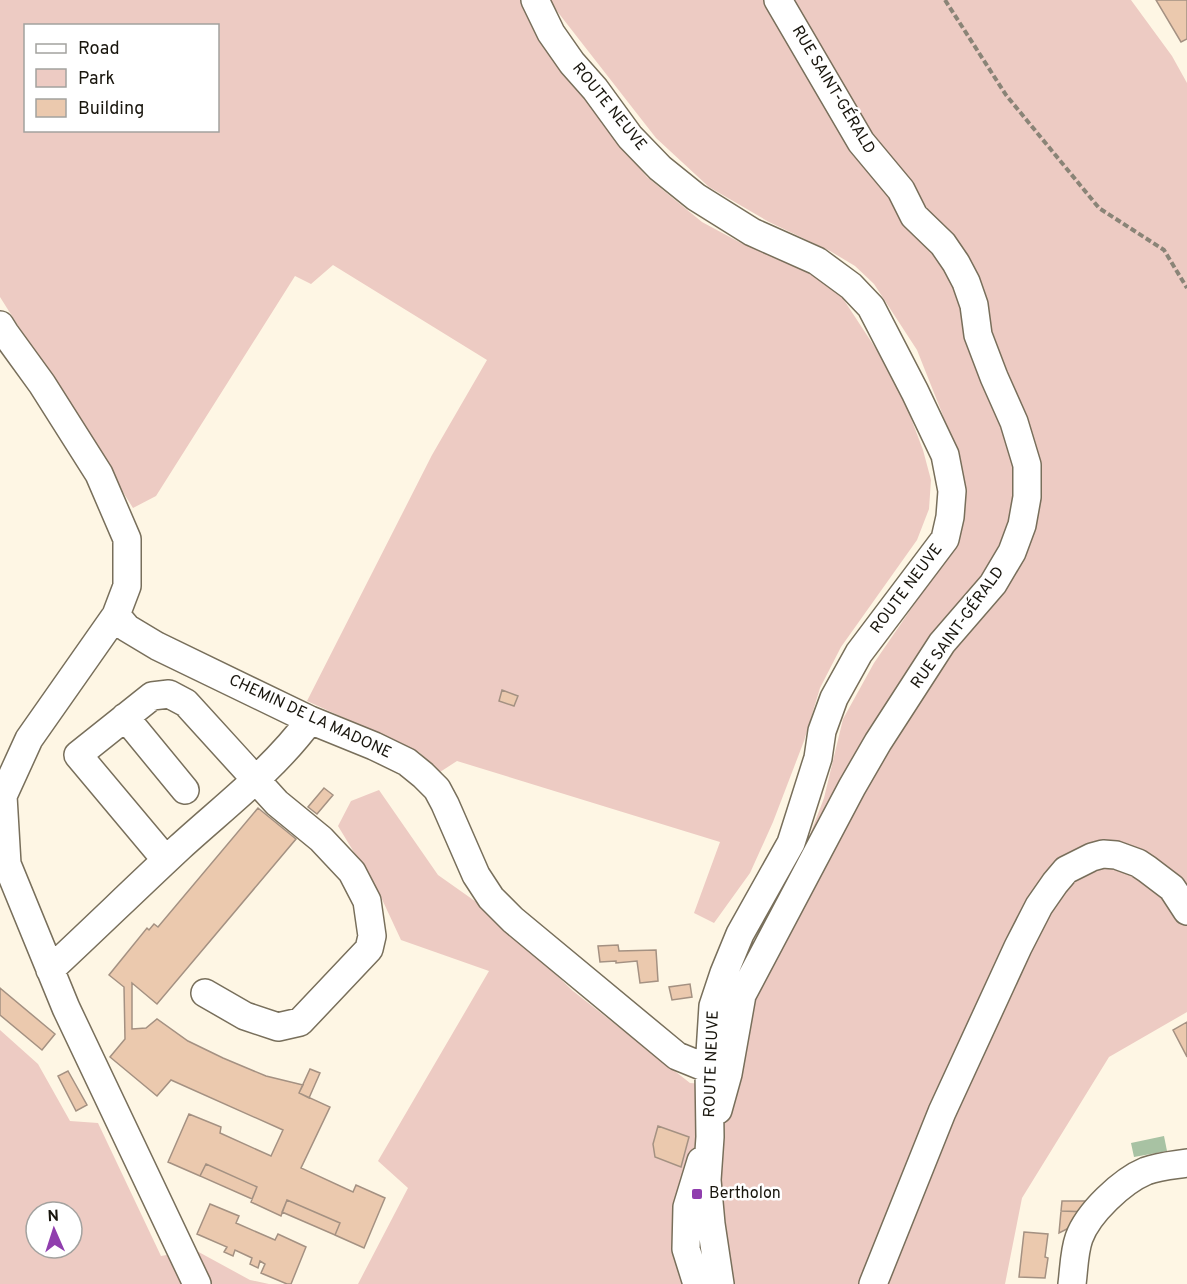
<svg xmlns="http://www.w3.org/2000/svg" width="1187" height="1284" viewBox="0 0 1187 1284" font-family="Overpass,sans-serif">
<style>
.green{fill:#edcbc3;fill-rule:evenodd}
.water{fill:#a8c2a3}
.building{fill:#ebc9ae;stroke:#a49182;stroke-width:1.5}
.lines{fill:none;stroke-linecap:round;stroke-linejoin:round}
.minor-casing{stroke:#786f5b;stroke-width:30}
.path{stroke:#8a8477;stroke-width:4;stroke-dasharray:6 3;stroke-linecap:butt}
.minor{stroke:#fff;stroke-width:27}
.poi-dot{fill:#903eae;stroke:#fff;stroke-width:2}
.labels{text-anchor:middle;dominant-baseline:central;stroke-width:5;stroke-linejoin:round;paint-order:stroke}
.street-label{font-size:16px;fill:#19160e;stroke:#fff}
.poi-label{font-size:16px;fill:#19160e;stroke:#fff;text-anchor:start}
</style>
<rect width="100%" height="100%" fill="#fef6e4"/>
<!-- green -->
<path class="green" d="M0 0H522L567 77 647 177 702 222 741 243 811 273 840 294 897 381 923 450 931 480 929 509 917 540 841 647 820 688 804 741 773 822 750 873 714 923 694 913 720 842 457 761 440 772 419 752 307 701 432 455 487 360 333 265 311 284 295 276 156 496 133 508 0 297ZM26 26H218V130H26Z
M551 0H1131L1172 56 1187 83V1012L1109 1057 1022 1198 1005 1284H358L408 1188 378 1161 489 971 401 940 380 895 338 826 351 801 379 790 438 875 489 911 573 991 690 1083 732 1086 783 889 808 840 824 798 843 719 874 663 952 549 965 514 964 491 955 452 942 413 917 350 874 284 855 266 830 251 769 222 709 187 656 138 553 6Z
M0 1030 38 1064 70 1121 98 1123 161 1256 195 1250 250 1280 269 1284H0ZM36 1212H72V1248H36Z"/>
<!-- water -->
<path class="water" d="M1164 1136 1167 1151 1134 1157 1131 1143Z"/>
<!-- building -->
<path class="building" d="M1156 0H1187V39L1181 42Z
M502 690 518 696 514 706 499 701Z
M324 788 333 795 317 814 308 807Z
M258 808 296 839 157 1004 132 983V1029L146 1028 157 1019 188 1041 223 1058 266 1076 303 1085 299 1093 330 1107 301 1168 353 1192 356 1185 385 1198 364 1248 335 1235 340 1223 287 1200 281 1216 251 1202 257 1187 206 1164 200 1176 168 1162 189 1114 221 1127 220 1133 271 1156 283 1130 171 1080 157 1096 110 1057 125 1039 124 987 109 975 147 928 149 930 154 924 158 927Z
M618 945 619 951 656 950 658 981 640 983 637 961 616 963V961L600 962 598 946Z
M690 984 692 997 672 1000 669 987Z
M0 988 55 1034 42 1050 0 1015Z
M1187 1022V1057L1173 1030Z
M310 1069 320 1073 309 1098 299 1093Z
M68 1071 87 1105 76 1111 58 1076Z
M658 1126 689 1137 681 1167 655 1157 653 1144Z
M206 1164 257 1187 252 1199 200 1176Z
M287 1200 340 1223 335 1235 282 1212Z
M1062 1201H1090L1089 1212 1061 1211Z
M210 1204 239 1216 236 1223 275 1240 278 1234 306 1247 291 1284H287L261 1273 265 1264 260 1261 258 1268 250 1264 252 1258 235 1250 233 1256 224 1252 227 1247 197 1234Z
M1061 1211 1091 1212 1075 1225 1059 1233Z
M1024 1232 1048 1234 1045 1257 1048 1258 1045 1278 1019 1277Z"/>
<g class="lines">
<!-- minor casing -->
<g class="minor-casing">
<path id="minor" d="M535 0 551 33 572 63 595 89 630 137 660 168 696 197 752 232 817 261 851 286 871 307 915 392 945 455 952 491 950 517 945 539 859 653 834 698 822 731 818 758 791 843 740 934 724 973 713 1006 709 1069 710 1137 707 1180 711 1224 720 1284
M0 325 5 333 42 384 99 474 127 539V586L116 615 127 628 157 646 310 720 374 746 407 762 423 775 437 789 445 804 476 875 491 898 513 920 677 1056 709 1069
M116 615 29 739 3 796 7 864 66 1008 197 1284
M125 717 185 790
M166 860 78 755 152 696 169 694 186 703 277 803 321 839 352 872 367 901 372 936 369 949 300 1022 278 1027 245 1016 205 993
M50 970C94 929 136 888 180 847 225 806 274 769 310 720
M718 1110 728 1074 742 995 852 787 878 742 942 643 993 584 1012 552 1022 525 1027 497V465L1014 422 994 377 978 335 974 305 966 282 956 263 943 244 914 216 901 190 861 142 778 0
M697 1284 686 1249 687 1207 701 1161
M873 1284 942 1112 1018 947 1039 906 1055 883 1066 870 1092 857 1103 854 1116 855 1138 863 1147 869 1172 888 1187 911
M1072 1284C1074 1269 1074 1252 1079 1238 1088 1213 1122 1181 1146 1171 1159 1166 1174 1165 1187 1163"/>
</g>
<!-- path -->
<path class="path" d="M945 0 1006 95 1099 208 1164 250 1187 288"/>
<!-- minor -->
<use href="#minor" class="minor"/>
</g>
<!-- markers -->
<rect class="poi-dot" x="691" y="1188" width="12" height="12" rx="3"/>
<g class="labels">
<!-- street labels -->
<g class="street-label">
<text transform="translate(833 90) rotate(59)">RUE SAINT-GÉRALD</text>
<text transform="translate(609 107) rotate(51)">ROUTE NEUVE</text>
<text transform="translate(907 589) rotate(-53)">ROUTE NEUVE</text>
<text transform="translate(958 628) rotate(-54)">RUE SAINT-GÉRALD</text>
<text transform="translate(310 717) rotate(25)">CHEMIN DE LA MADONE</text>
<text transform="translate(712 1064) rotate(-88)">ROUTE NEUVE</text>
</g>
<!-- poi labels -->
<g class="poi-label">
<text x="709" y="1194">Bertholon</text>
</g>
</g>
<!-- legend -->
<rect x="24" y="24" width="195" height="108" fill="#ffffff" stroke="#a3a29f" stroke-width="1.5"/>
<rect x="36" y="44" width="30" height="9" fill="#ffffff" stroke="#a3a29f" stroke-width="1.5"/>
<text x="78" y="54" font-size="18" fill="#19160e">Road</text>
<rect x="36" y="69" width="30" height="18" fill="#edcbc3" stroke="#a3a29f" stroke-width="1.5"/>
<text x="78" y="84" font-size="18" fill="#19160e">Park</text>
<rect x="36" y="99" width="30" height="18" fill="#ebc9ae" stroke="#a3a29f" stroke-width="1.5"/>
<text x="78" y="114" font-size="18" fill="#19160e">Building</text>
<!-- north arrow -->
<g transform="translate(54 1230) rotate(357)"><circle r="28" fill="#ffffff" stroke="#a3a29f" stroke-width="1.5"/>
<path d="M0-4.5L10 22L0 15L-10 22Z" fill="#903eae"/>
<text y="-9" font-size="16" font-weight="bold" text-anchor="middle" fill="#19160e">N</text>
</g>
</svg>
